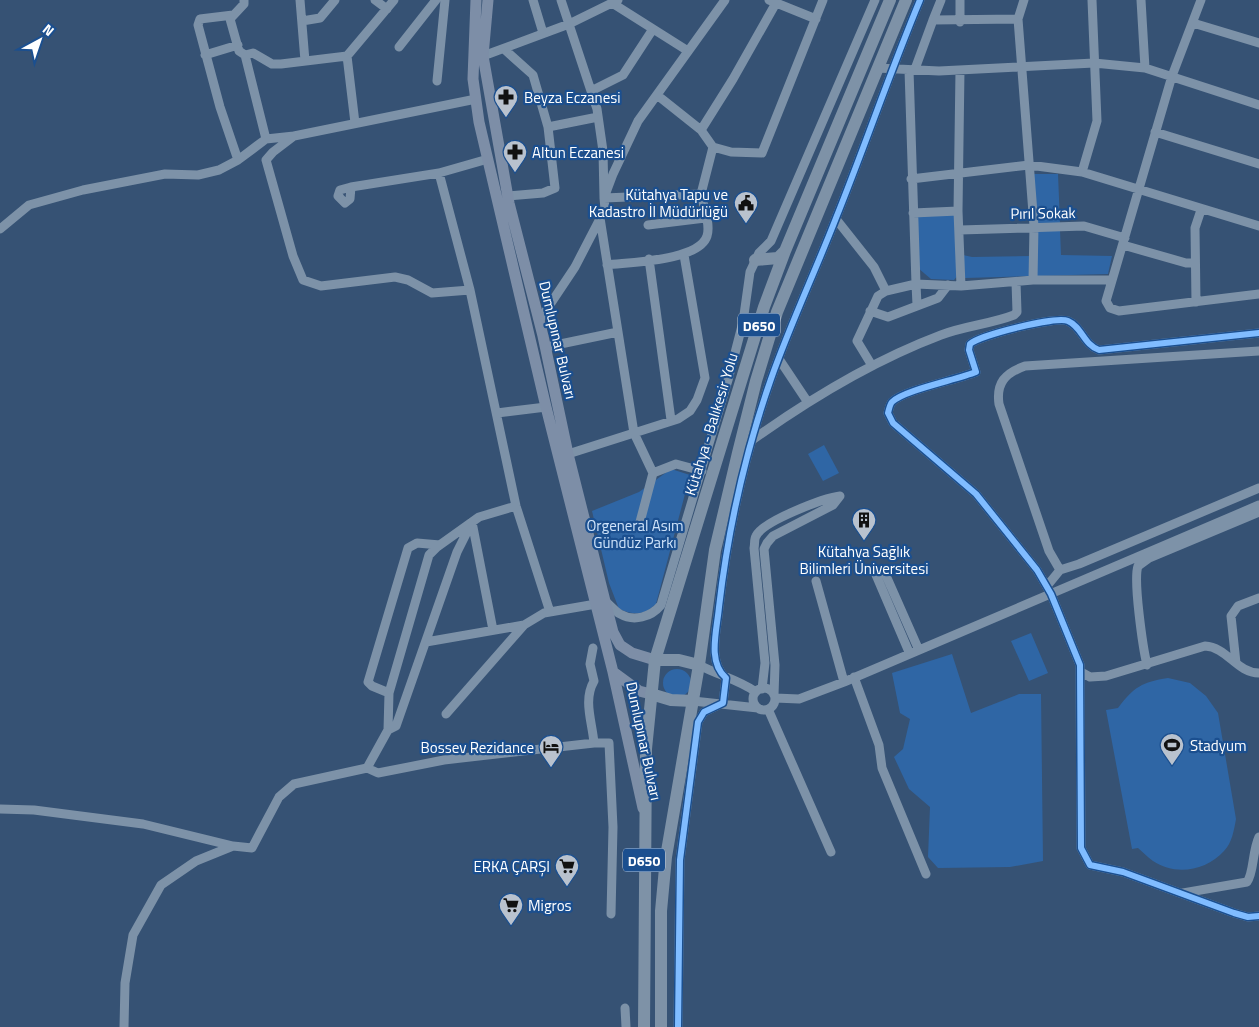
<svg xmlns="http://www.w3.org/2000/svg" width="1259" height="1027" viewBox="0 0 1259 1027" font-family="'Titillium Web',sans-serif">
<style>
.green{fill:#2f66a5}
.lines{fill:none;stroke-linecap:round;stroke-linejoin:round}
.minor{stroke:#7d92a8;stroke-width:9}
.major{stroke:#7d8ea7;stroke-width:11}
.highway{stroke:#7e92a7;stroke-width:12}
.cycleway-casing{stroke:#1b4f8f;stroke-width:9}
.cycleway{stroke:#80bcff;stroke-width:6}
.labels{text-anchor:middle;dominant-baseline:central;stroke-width:4.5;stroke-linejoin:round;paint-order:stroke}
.shield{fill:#1b4f8f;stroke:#bbcadd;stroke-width:1}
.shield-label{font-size:14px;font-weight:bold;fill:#fff}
.poi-label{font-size:15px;fill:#fff;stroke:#1b4f8f;text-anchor:start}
.street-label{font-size:15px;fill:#fff;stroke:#1b4f8f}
.park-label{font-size:15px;fill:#cfe3fa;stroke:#1b4f8f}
</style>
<rect width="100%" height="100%" fill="#365274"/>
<!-- green -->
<path class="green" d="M1033 174H1058L1060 223H1035Z
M955 214 958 275 954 280 931 279 918 268 916 216Z
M1036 228 1060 230 1061 255 1112 256 1108 274 1036 276Z
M963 255 972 257 1031 256V276L965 278Z
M824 445 839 473 823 481 808 454Z
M671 469 690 475 656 604C643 616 634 615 619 609L609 583 592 511 639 492Z
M1031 633 1048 673 1029 681 1011 641Z
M952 654 971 713 1019 694H1041L1043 861 1010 867 938 868 928 857 930 807 909 789 894 757 903 749 910 719 900 713 892 673Z
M663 683a14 14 0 1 1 28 0a14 14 0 1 1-28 0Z
M1168 678 1190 683 1206 696 1218 713 1236 819C1234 830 1232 843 1224 851 1206 871 1175 876 1153 861 1147 857 1143 852 1138 848L1132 849 1106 710 1118 708C1134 687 1142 682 1168 678Z"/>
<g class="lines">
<!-- minor -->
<path class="minor" d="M244 0V4L230 19 239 51 245 55 253 53 272 64H281L347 56 394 0
M300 0 305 61
M375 0 387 9
M533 0 543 33
M561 0 597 109 603 151 604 198 701 194C703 205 711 224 707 236 699 261 630 262 607 265
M769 0 816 19
M1024 0 1018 19 1034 226 1033 280
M1141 0 1145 68
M1201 0 1172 76 1106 301 1110 308 1119 311 1259 294
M612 3 688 51
M233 15 200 19 198 25 220 107 238 160
M933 20 941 0
M302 21 320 18 335 0
M960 22V0
M1193 23 1259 43
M399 47 436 0
M504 49 533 75 548 127 555 188 543 193 507 196
M205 55 238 45
M245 55 266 139
M347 56 355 123
M483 56 569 24 618 0
M877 68 939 71 1094 63 1145 68 1259 105
M915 69 933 20 1018 19
M437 81 445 0
M591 91 623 75 653 29
M657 95 701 130 713 147 731 152 762 153 823 0
M548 127 598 117
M701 130 733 79 776 3
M1155 132 1259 164
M1082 172 1097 121 1092 0
M439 173 470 290 516 506 550 612
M911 179 1029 165 1082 172 1259 226
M351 187 350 199 345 203 338 196 340 190 351 187 439 173 488 159
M701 194 713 147
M958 211 961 286
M913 213 958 211 960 70
M600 218 634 433 653 473
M836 219 874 267 886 291
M648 225 705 218
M0 229 29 205 83 190 165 174 198 175 219 170 238 160 266 139 294 136
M960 230 1084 226 1125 238
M1123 245 1186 263H1194
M649 259 671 420
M470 290 432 293 408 280 395 277 321 286 303 280 293 256 266 160 273 152 294 136 476 99
M1196 302 1195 228 1201 210
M917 305 916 284 961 286 1033 280H1111
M870 311 888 317 938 298 948 285
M539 321 575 267 605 209 604 198 613 174 638 121 725 0
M1259 333 1099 350C1084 345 1082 327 1068 321 1056 316 980 335 970 344L969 350 976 372C956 380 904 390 892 402 890 404 889 409 888 413L893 423 976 494 1037 570 1051 594 1080 665 1081 848 1090 865 1123 872 1234 913 1248 917 1259 916
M546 347 618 332
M779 359 807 401
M871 364 857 341 878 296 886 291 916 284 909 70
M497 413 546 407
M751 441C811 398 872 361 941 335 964 326 991 324 1014 315L1017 312 1016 282
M568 454 678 419 690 411 697 400 705 378 684 255
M516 506 479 517 437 547 429 555 389 693 388 730 367 768 378 773 444 760 594 743C592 721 583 700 594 681L590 664 593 648
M640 522 653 473 676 464 702 471
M1060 570 1049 551 999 404C996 383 1005 373 1025 366L1259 351
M816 581 844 682
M1047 586 1060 570 1079 564 1259 488
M605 601C610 605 615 611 620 614 634 622 651 617 661 605L728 380 743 322 750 272 759 253 771 241 875 0
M426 642 524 625
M909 652 876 575 884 571 918 648
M1236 663 1231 616 1238 606 1259 598
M699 665C718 675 739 680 756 692
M1147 665C1143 648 1133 580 1138 566L1149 558 1259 512
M1081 672 1090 677 1106 676 1205 646C1227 647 1237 673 1259 673
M854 677 879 745 882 768 926 874
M753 699a11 11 0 1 1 22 0a11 11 0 1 1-22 0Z
M762 689 765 663 754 548C755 544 754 539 756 536 763 521 824 498 840 496
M389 693 372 686 368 682 408 548 417 543 440 545
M774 695 775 665 764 549 767 543 773 536 833 505 840 496
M775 698 799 699 844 682 1259 505
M693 701 758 708
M768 709 831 852
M446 714 524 625 544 613 596 604
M388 730 396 726 457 552 472 522 493 630
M594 743H609L613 827 611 914
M0 809 34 810 143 824 233 846
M1183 893 1247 882C1254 873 1252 852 1259 837
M625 1008 626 1027
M124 1027 125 983 133 935 161 885 196 861 233 846 252 848 279 797 294 784 367 768
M678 1027 680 860 698 722 704 712 723 703 726 678C707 662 717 630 719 607 728 530 745 453 771 379 790 325 815 272 836 218 865 146 890 72 920 0"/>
<!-- major -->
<path class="major" d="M476 0 473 79 479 122 546 407 613 672 643 808
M488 0 483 56 509 203 543 336 568 454 605 601 613 632 620 645 632 653 655 660
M613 672 639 691 651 694"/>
<!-- highway -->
<path class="highway" d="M755 260 778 258 785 251
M655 660H679L699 665
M651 694 671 700 693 701
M644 1027 646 749 655 660 764 307 785 251 890 0
M661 1027V911L666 857 699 665 715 550 738 453 756 381 777 312 906 0"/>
<!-- cycleway casing -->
<g class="cycleway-casing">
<path id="cycleway" d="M1259 333 1099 350C1084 345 1082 327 1068 321 1056 316 980 335 970 344L969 350 976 372C956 380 904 390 892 402 890 404 889 409 888 413L893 423 976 494 1037 570 1051 594 1080 665 1081 848 1090 865 1123 872 1234 913 1248 917 1259 916
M678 1027 680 860 698 722 704 712 723 703 726 678C707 662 717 630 719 607 728 530 745 453 771 379 790 325 815 272 836 218 865 146 890 72 920 0"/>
</g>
<!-- cycleway -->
<use href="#cycleway" class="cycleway"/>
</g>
<!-- icons -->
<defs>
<g id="pharmacy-pin" transform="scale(1.25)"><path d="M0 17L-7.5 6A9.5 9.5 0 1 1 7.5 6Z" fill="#b9c2ce" stroke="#1b4f8f"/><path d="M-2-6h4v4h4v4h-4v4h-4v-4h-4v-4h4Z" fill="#111"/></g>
<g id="civic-pin" transform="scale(1.25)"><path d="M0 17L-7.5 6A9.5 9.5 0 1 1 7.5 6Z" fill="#b9c2ce" stroke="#1b4f8f"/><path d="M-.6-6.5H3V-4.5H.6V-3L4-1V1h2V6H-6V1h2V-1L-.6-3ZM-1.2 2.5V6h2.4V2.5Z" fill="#111"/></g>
<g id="building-pin" transform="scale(1.25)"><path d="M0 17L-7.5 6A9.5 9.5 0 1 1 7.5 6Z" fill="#b9c2ce" stroke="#1b4f8f"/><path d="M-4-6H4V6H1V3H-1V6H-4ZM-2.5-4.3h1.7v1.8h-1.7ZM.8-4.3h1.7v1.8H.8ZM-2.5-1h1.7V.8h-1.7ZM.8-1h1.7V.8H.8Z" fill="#111"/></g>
<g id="stadium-pin" transform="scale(1.25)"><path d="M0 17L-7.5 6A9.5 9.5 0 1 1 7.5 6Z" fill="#b9c2ce" stroke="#1b4f8f"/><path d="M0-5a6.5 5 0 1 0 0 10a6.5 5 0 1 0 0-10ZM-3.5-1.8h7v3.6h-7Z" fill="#111"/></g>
<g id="hotel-pin" transform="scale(1.25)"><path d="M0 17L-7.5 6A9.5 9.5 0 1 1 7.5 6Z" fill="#b9c2ce" stroke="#1b4f8f"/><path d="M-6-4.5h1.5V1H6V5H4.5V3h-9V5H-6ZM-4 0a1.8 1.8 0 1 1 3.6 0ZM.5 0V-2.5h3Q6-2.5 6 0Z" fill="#111"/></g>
<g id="supermarket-pin" transform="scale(1.25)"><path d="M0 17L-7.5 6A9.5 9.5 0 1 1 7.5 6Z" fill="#b9c2ce" stroke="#1b4f8f"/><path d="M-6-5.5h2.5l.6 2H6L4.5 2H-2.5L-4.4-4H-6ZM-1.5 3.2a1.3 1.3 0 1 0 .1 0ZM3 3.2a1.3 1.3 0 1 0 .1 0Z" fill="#111"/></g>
</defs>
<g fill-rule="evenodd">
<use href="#pharmacy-pin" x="506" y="97"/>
<use href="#pharmacy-pin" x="515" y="152"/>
<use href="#civic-pin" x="746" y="203"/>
<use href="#building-pin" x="864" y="520"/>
<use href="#stadium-pin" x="1172" y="745"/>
<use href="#hotel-pin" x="551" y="747"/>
<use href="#supermarket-pin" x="567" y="866"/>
<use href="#supermarket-pin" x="511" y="905"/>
</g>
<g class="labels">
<!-- shield labels -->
<g class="shield">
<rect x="738" y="313.5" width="42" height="23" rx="4"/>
<rect x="623" y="848.5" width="42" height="23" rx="4"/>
</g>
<g class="shield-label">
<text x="759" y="325">D650</text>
<text x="644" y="860">D650</text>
</g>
<!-- poi labels -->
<g class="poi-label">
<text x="524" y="97">Beyza Eczanesi</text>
<text x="532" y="152">Altun Eczanesi</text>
<text x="728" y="194" text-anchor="end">Kütahya Tapu ve<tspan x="728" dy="17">Kadastro İl Müdürlüğü</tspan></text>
<text x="864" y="551" text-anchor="middle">Kütahya Sağlık<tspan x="864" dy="17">Bilimleri Üniversitesi</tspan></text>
<text x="1190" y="745">Stadyum</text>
<text x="534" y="747" text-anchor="end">Bossev Rezidance</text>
<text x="550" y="866" text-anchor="end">ERKA ÇARŞI</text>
<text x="528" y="905">Migros</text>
</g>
<!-- street labels -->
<g class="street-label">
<text transform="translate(1043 213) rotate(-1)">Pırıl Sokak</text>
<text transform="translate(558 340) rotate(77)">Dumlupınar Bulvarı</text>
<text transform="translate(711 424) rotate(-73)">Kütahya - Balıkesir Yolu</text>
<text transform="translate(644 741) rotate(78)">Dumlupınar Bulvarı</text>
</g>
<!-- park labels -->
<g class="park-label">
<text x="635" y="525">Orgeneral Asım<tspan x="635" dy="17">Gündüz Parkı</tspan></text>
</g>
</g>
<!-- north arrow -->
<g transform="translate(40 40) rotate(40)" stroke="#1b4f8f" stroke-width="4" paint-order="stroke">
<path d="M0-4L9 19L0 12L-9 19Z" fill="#ffffff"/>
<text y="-8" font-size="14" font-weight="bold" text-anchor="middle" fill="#ffffff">N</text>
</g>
</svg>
